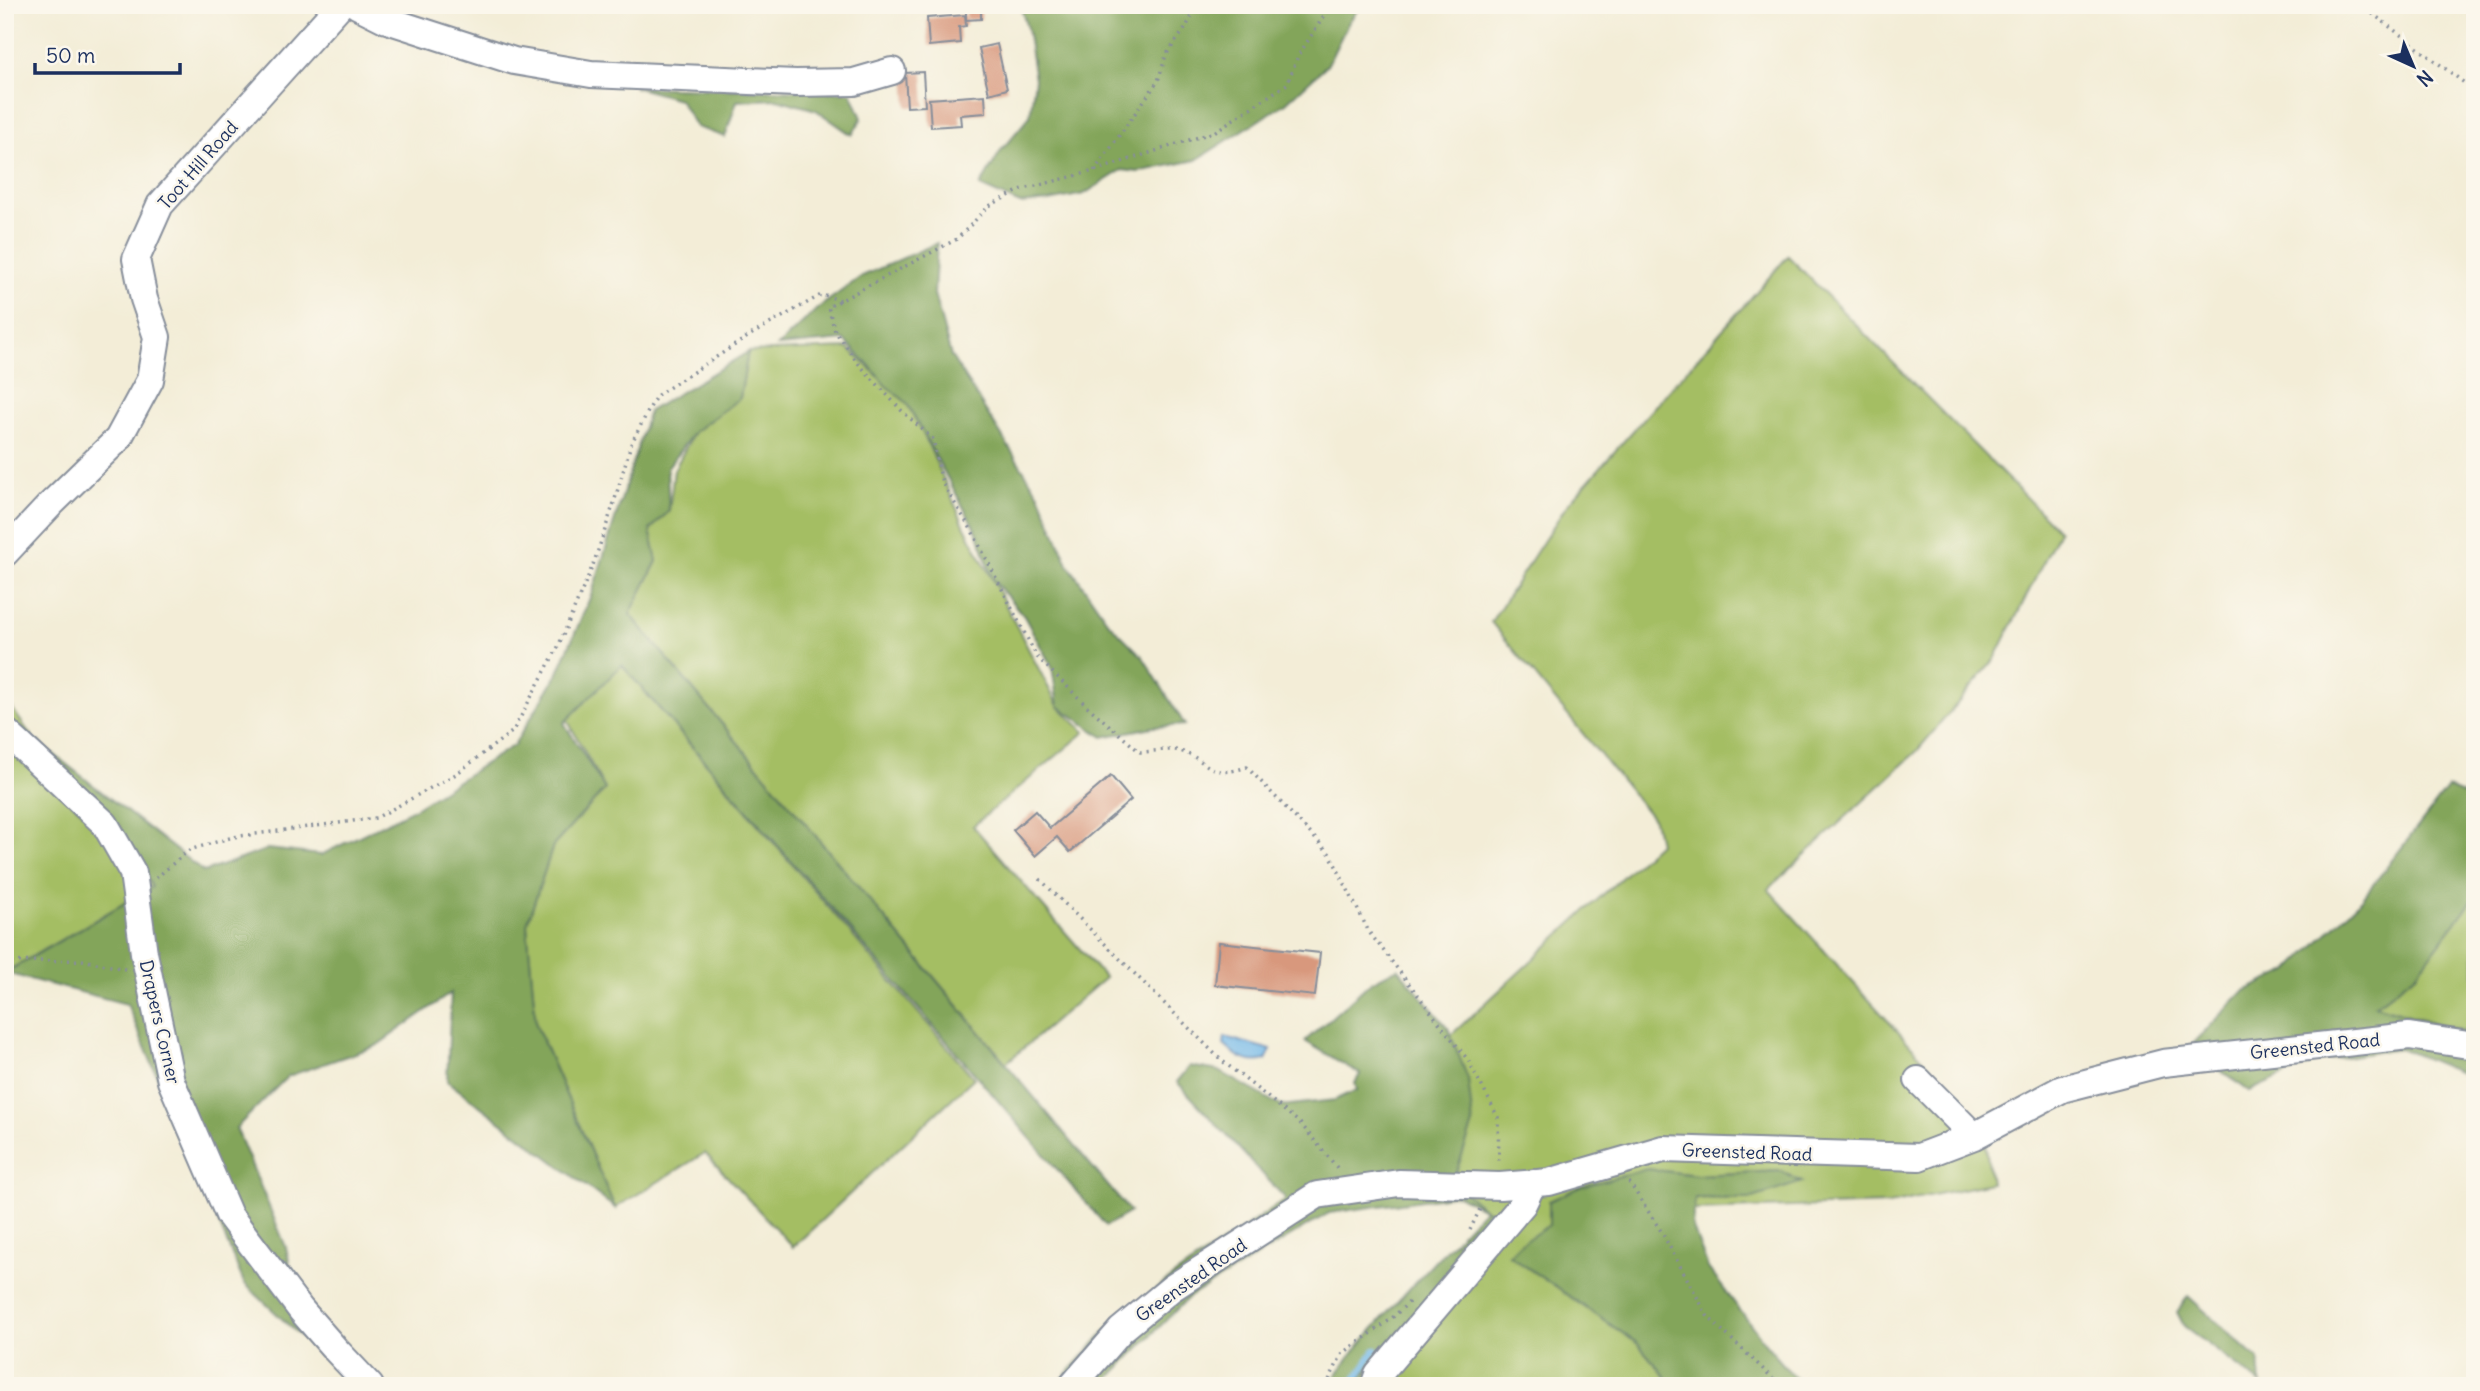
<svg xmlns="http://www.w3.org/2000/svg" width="2480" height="1391" viewBox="0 0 2480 1391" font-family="Delius,sans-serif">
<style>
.green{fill:#a4be64;stroke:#607661;stroke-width:2}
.forest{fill:#83a55a;stroke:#4f6a5c;stroke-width:2}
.water{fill:#71b7e8;stroke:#4673a3;stroke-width:2}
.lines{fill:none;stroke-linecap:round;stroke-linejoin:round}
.stream{stroke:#71b7e8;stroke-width:6}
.building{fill:#d8987d}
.minor-casing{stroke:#878e9a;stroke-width:30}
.path{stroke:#878e9a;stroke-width:3.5;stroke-dasharray:2 5;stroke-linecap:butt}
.minor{stroke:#fff;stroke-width:26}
.labels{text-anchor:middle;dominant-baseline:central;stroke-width:5;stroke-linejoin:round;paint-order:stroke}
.street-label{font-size:18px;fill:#1b2f5e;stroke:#fbf7ec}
</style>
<rect width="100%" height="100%" fill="#fbf7ec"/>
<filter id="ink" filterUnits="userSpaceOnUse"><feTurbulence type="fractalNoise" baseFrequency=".0143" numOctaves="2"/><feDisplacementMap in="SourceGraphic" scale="14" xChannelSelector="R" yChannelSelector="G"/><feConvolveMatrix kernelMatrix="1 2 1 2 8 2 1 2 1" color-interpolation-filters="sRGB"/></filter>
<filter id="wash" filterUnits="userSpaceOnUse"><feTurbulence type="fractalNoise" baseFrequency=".00686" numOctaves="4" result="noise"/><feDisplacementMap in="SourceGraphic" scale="28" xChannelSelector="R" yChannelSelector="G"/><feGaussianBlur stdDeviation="1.57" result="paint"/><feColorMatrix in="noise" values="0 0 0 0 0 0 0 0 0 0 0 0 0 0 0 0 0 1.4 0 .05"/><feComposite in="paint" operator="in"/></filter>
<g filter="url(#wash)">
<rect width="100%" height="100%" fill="#f3edd7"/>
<!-- green -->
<path class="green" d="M1788 256 2059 531 1995 659 1917 751 1768 889 1983 1125 1991 1183 1889 1204 1694 1210 1695 1198 1750 1199 1781 1171 1697 1175 1647 1169 1520 1244 1509 1255 1637 1343 1674 1386H1358L1361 1379 1484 1209 1453 1182 1450 1036 1659 843 1654 820 1491 622 1567 505Z
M848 348 906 402 922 431 965 527 1058 706 1085 732 973 826 1105 978 1006 1063 630 614 657 561 650 530 669 511 674 470 694 432 740 398 748 352Z
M622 665 974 1078 793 1247 705 1153 615 1208 536 1025 527 924 553 846 605 789 565 716Z
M5 698 34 740 12 750 138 858 152 887 5 972Z
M2475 897V1019L2469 1033 2375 1005 2416 974Z"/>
<!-- forest -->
<path class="forest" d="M1020 5H1361L1347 25 1328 64 1286 103 1196 160 1138 172 1122 170 1084 194 1049 201 1020 204 980 186 1002 149 1030 116 1035 79 1027 28Z
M634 87 851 92 862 118 852 135 816 110 777 99 737 101 725 137 696 127 679 99Z
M937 243 934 294 951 356 1040 496 1068 564 1108 622 1143 657 1185 725 1153 727 1103 737 1058 706 1052 667 1024 616 993 580 978 534 906 402 885 385 869 365 844 340 778 346 818 308 862 276Z
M748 352 740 398 694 432 667 468 669 511 650 530 657 561 630 614 1130 1212 1106 1226 622 665 564 723 605 789 553 846 527 924 536 1025 615 1208 447 1081 451 993 376 1046 288 1076 236 1128 286 1247 296 1294 353 1386 244 1283 127 1004 5 973 152 887 138 858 12 753 38 742 204 872 268 849 321 855 412 810 514 745 557 675 592 593 649 411Z
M2448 788 2475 799V897L2416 974 2375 1005 2475 1036V1079L2400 1048 2315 1062 2249 1091 2189 1048 2244 991 2289 971 2361 900Z
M1398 968 1448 1028 1468 1079 1473 1124 1453 1181 1484 1209 1458 1195 1329 1213 1188 1298 1101 1386H1056L1109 1327 1172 1277 1286 1199 1177 1082 1190 1066 1219 1071 1281 1106 1335 1100 1357 1090 1355 1083 1360 1074 1305 1041 1371 982Z
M1647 1169 1697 1175 1781 1171 1802 1182 1750 1199 1695 1198 1692 1225 1708 1268 1768 1347 1802 1386H1674L1637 1343 1509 1255 1520 1244 1549 1225V1201L1583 1186Z
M1484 1209 1505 1213 1387 1346 1361 1378 1358 1386H1328C1374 1322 1431 1267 1484 1209Z
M2188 1296 2259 1360 2261 1384 2184 1326 2177 1312Z"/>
<!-- water -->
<path class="water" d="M1225 1037 1271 1050 1266 1060C1248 1065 1237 1057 1224 1045Z"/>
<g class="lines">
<!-- stream -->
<path class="stream" d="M1351 1386 1376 1349"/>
</g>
<g id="blocks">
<!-- building -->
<path class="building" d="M966 5H981V19L966 20Z
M965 15 966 26 959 27 960 43 929 46 927 18Z
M997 44 1007 89 989 94 979 48Z
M923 72 925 106 907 107 905 73Z
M985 95 986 113 960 115 961 125 931 127 929 99Z
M1111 776 1131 800 1070 852 1057 837 1035 856 1013 830 1035 811 1050 828Z
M1219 942 1320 953 1315 996 1215 985Z"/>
</g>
</g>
<g filter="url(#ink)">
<use href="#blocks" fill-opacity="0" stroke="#878e9a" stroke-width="2"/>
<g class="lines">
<!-- minor casing -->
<g class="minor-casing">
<path id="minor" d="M357 5 387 20 514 61 591 74 796 83 854 82 892 71
M5 553 50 505 118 439 150 380 157 337 144 299 136 259 160 205 340 5
M5 731 105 824 133 873 144 953 171 1081 229 1215 301 1310 336 1350 370 1386
M1918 1080 1974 1136
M1072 1386 1121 1330 1172 1288 1317 1195 1399 1183 1500 1186 1549 1182 1663 1149 1919 1157 1974 1136 2062 1089 2163 1063 2409 1036 2475 1046
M1374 1386 1378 1375 1523 1204 1533 1183"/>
</g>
<!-- path -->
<path class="path" d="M1331 5 1298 56 1287 84 1214 132 1094 171 1020 190 989 206 957 239 828 307 835 331 857 362 902 411 933 439 942 483 971 529 1037 657 1087 706 1140 752C1152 752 1169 748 1180 751 1211 761 1208 780 1247 767L1330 854 1369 932 1468 1060 1498 1117 1499 1163
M2361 5 2475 91
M1094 171 1158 81 1166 55 1185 29 1198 5
M156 878 189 850 233 837 376 818 456 774 513 731 558 647 593 565 613 506 631 444 656 396 752 334 821 295 841 300
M1040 879 1220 1059 1300 1123 1339 1170
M5 962 82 960 125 969
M1629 1182 1661 1231 1708 1317 1781 1386
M1470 1230 1480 1209
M1326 1386 1342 1354 1390 1320 1409 1302"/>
<!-- minor -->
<use href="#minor" class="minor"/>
</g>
</g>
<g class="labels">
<!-- street labels -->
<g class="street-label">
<text transform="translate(198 165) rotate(-49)">Toot Hill Road</text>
<text transform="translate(160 1022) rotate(77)">Drapers Corner</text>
<text transform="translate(2315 1046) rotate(-6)">Greensted Road</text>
<text transform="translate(1747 1152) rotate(2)">Greensted Road</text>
<text transform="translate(1191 1280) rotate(-35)">Greensted Road</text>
</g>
</g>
<!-- margin -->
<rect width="2480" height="1391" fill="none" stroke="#fbf7ec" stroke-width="28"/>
<!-- north arrow -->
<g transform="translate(2413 66) rotate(136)" stroke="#fbf7ec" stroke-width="5" paint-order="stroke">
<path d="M0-5L12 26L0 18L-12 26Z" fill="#1b2f5e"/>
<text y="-10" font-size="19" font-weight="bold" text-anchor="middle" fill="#1b2f5e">N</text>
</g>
<!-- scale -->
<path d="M35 63v10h145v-10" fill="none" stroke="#1b2f5e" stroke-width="3.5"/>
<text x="46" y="63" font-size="21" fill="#1b2f5e" stroke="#fbf7ec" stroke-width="5" paint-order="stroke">50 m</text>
</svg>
